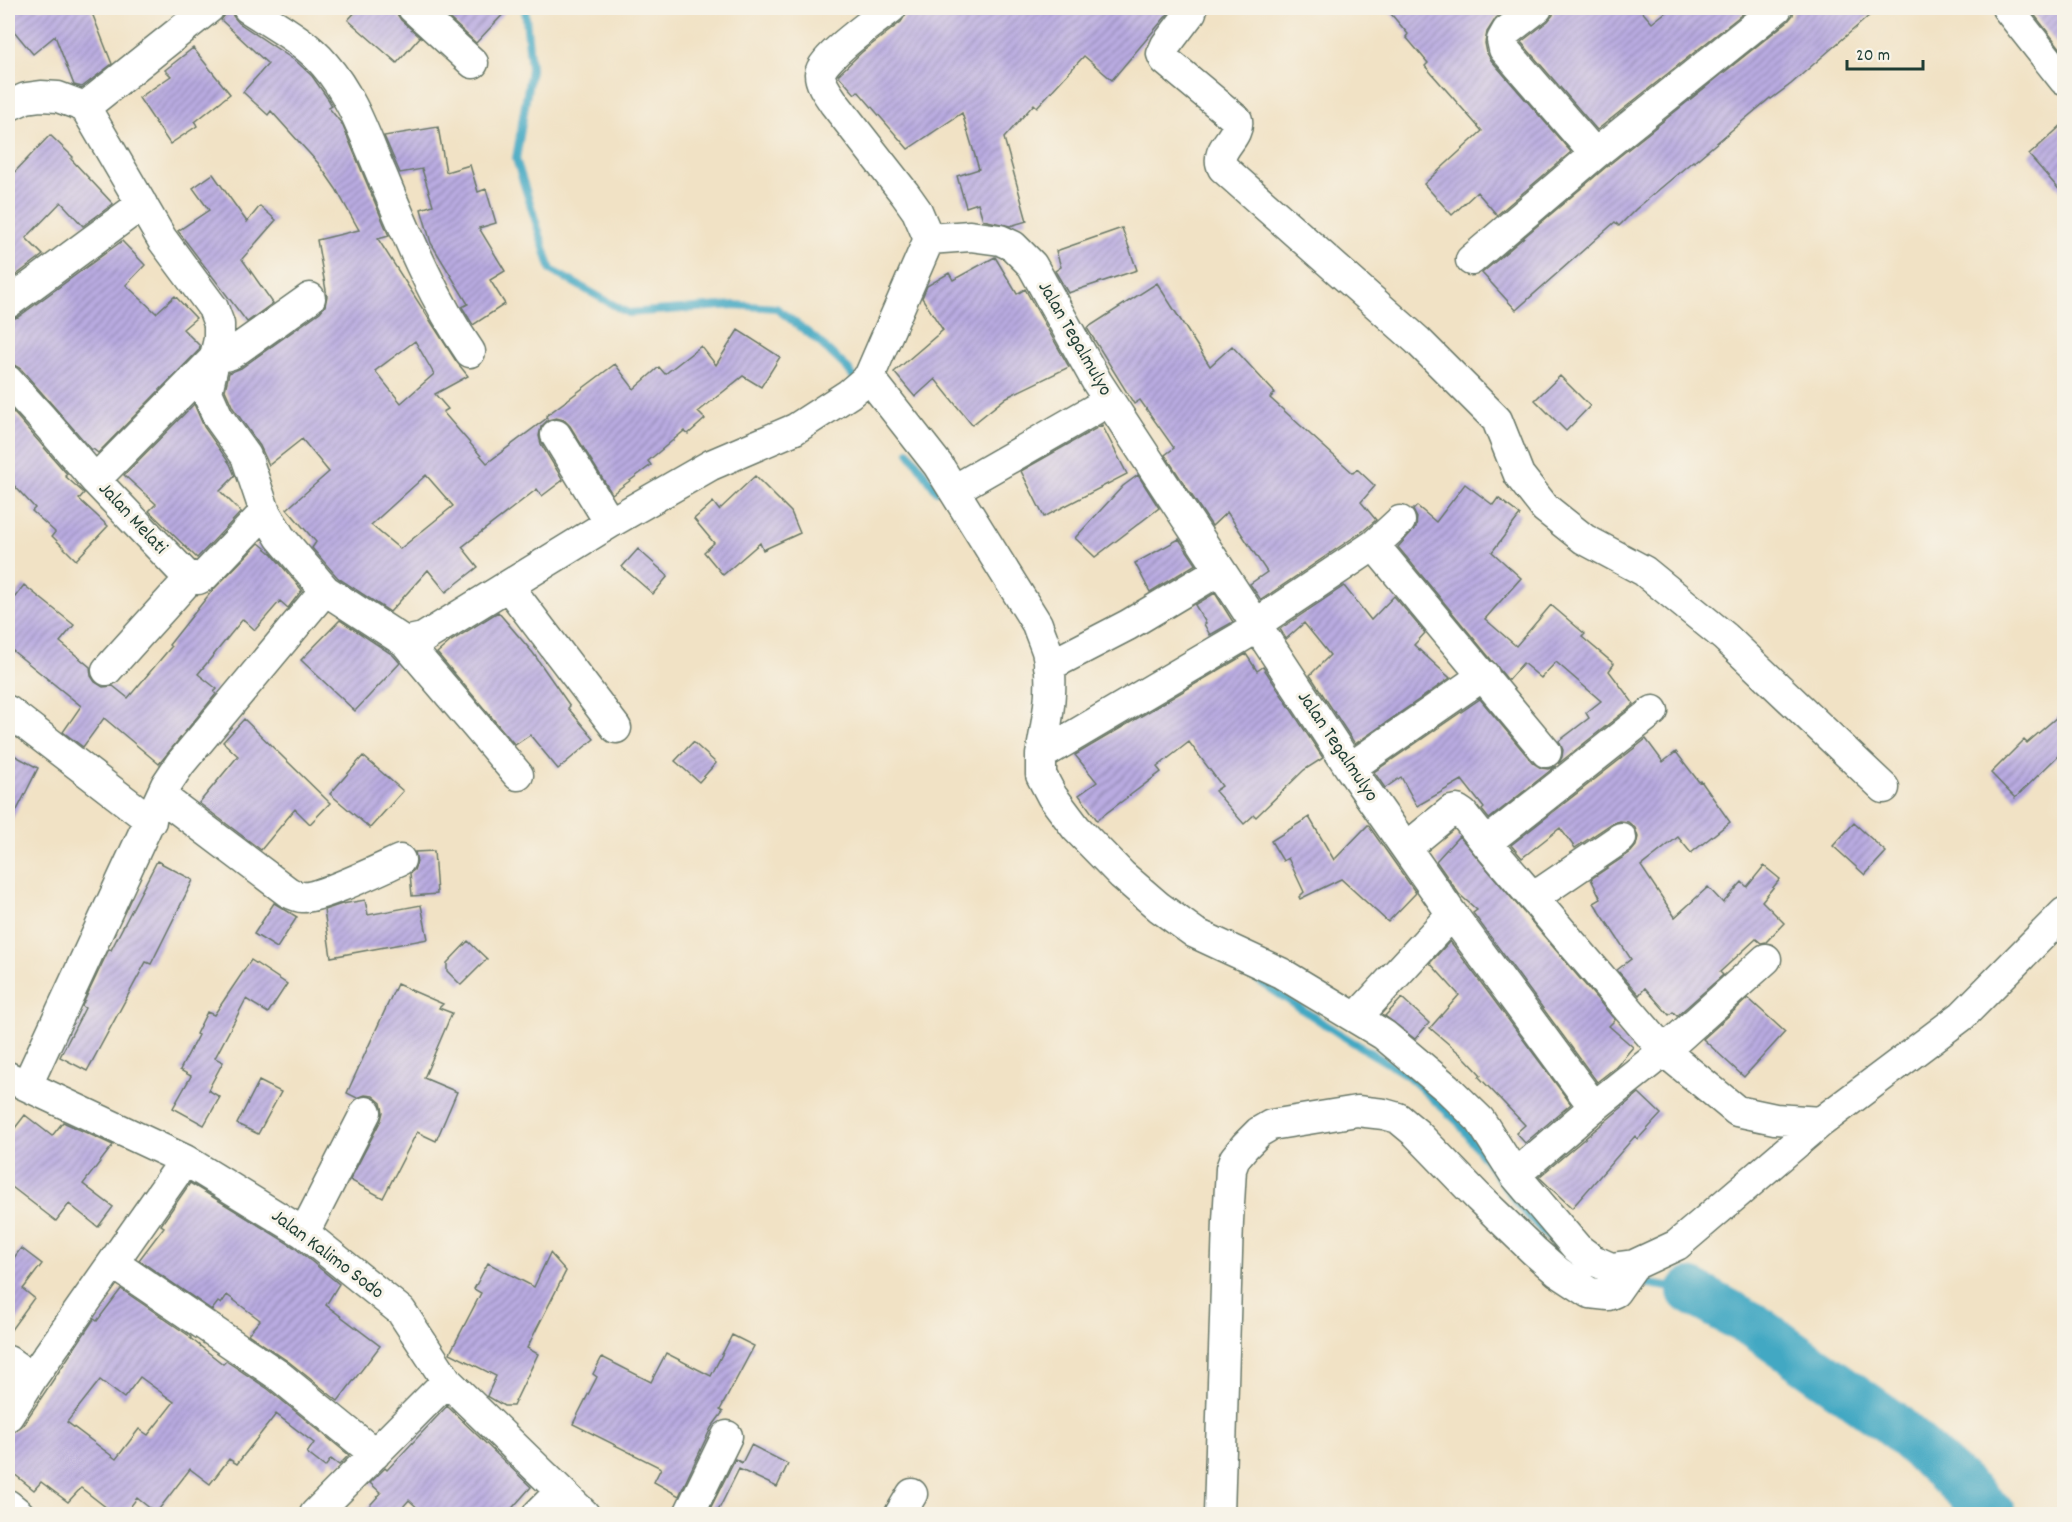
<svg xmlns="http://www.w3.org/2000/svg" width="2072" height="1522" viewBox="0 0 2072 1522" font-family="Dekko,sans-serif">
<style>
.lines{fill:none;stroke-linecap:round;stroke-linejoin:round}
.stream{stroke:#43a8c3;stroke-width:8}
.river{stroke:#43a8c3;stroke-width:46}
.building{fill:url(#building-hatch);fill-rule:evenodd}
.minor-casing{stroke:#687767;stroke-width:33}
.minor{stroke:#fff;stroke-width:30}
.labels{text-anchor:middle;dominant-baseline:central;stroke-width:6;stroke-linejoin:round;paint-order:stroke}
.street-label{font-size:20px;fill:#1f3d34;stroke:#f7f3e8}
</style>
<defs>
<pattern id="building-hatch" width="6" height="6" patternUnits="userSpaceOnUse" patternTransform="scale(1.5)"><rect width="6" height="6" fill="#b9abe1"/><path d="M-1 1l2-2M0 6l6-6M5 7l2-2" fill="none" stroke="#968cb7"/></pattern>
</defs>
<rect width="100%" height="100%" fill="#f7f3e8"/>
<filter id="ink" filterUnits="userSpaceOnUse"><feTurbulence type="fractalNoise" baseFrequency=".0167" numOctaves="2"/><feDisplacementMap in="SourceGraphic" scale="12" xChannelSelector="R" yChannelSelector="G"/><feConvolveMatrix kernelMatrix="1 2 1 2 8 2 1 2 1" color-interpolation-filters="sRGB"/></filter>
<filter id="wash" filterUnits="userSpaceOnUse"><feTurbulence type="fractalNoise" baseFrequency=".008" numOctaves="4" result="noise"/><feDisplacementMap in="SourceGraphic" scale="24" xChannelSelector="R" yChannelSelector="G"/><feGaussianBlur stdDeviation="1.35" result="paint"/><feColorMatrix in="noise" values="0 0 0 0 0 0 0 0 0 0 0 0 0 0 0 0 0 1.4 0 .05"/><feComposite in="paint" operator="in"/></filter>
<g filter="url(#wash)">
<rect width="100%" height="100%" fill="#f1e2c5"/>
<g class="lines">
<!-- stream -->
<path class="stream" d="M525 8 531 69 516 159 551 270 628 313 735 305 776 308 816 339 847 368 856 380
M909 452 937 491
M1247 973 1338 1033 1407 1075 1458 1122 1517 1203 1560 1250
M1632 1281 1690 1291"/>
<!-- river -->
<path class="river" d="M1690 1291 1756 1327 1891 1422 1993 1514"/>
</g>
<g id="blocks">
<!-- building -->
<path class="building" d="M8 8H90L112 64 82 87 74 85 55 36 33 54 8 24Z
M226 8H231L233 16 239 23 297 62 312 76 328 99 332 106 329 108 342 124 389 236 378 239 456 361 468 376 435 394 448 409 443 412 487 463 547 418 546 416 615 364 634 389 659 367 665 374 701 346 716 365 738 330 780 357 761 387 743 376 698 412 705 419 688 434 684 431 648 461 651 465 612 494 570 426 564 420 556 418 548 420 541 427 539 436 541 444 563 480 542 496 537 489 462 547 478 567 446 592 428 570 390 612 338 578 312 548 316 542 287 509 329 472 302 439 269 465 260 446 233 408 225 390 229 373 241 368 320 312 325 306 327 296 317 240 359 230 336 189 318 163 271 111 268 115 243 92 268 64 221 20 225 15ZM415 341 434 374 401 403 375 371ZM426 475 453 506 400 549 371 525Z
M359 8H396L397 14 401 20 420 37 397 63 348 20Z
M438 8H509L476 43Z
M913 8H1173L1112 80 1084 56 1037 107 1034 104 1004 138 1027 221 1010 226 983 220 978 203 966 207 957 176 979 169 962 113 908 149 858 91 855 94 838 75 862 52 901 22 907 12Z
M1386 8H1509L1496 18 1487 32 1485 43 1487 53 1491 60 1571 152 1497 215 1477 192 1452 215 1424 184 1482 131 1425 66 1428 63 1406 37 1408 34Z
M1554 8H1639L1652 23 1671 8H1750L1597 130 1521 42 1548 21 1553 15Z
M1794 8H1878L1791 84 1771 99 1770 98 1694 162 1693 161 1636 209 1619 226 1615 222 1516 310 1482 273 1606 167 1788 21 1793 15Z
M2029 8H2064V53Z
M193 48 230 94 195 122 197 126 170 144 139 98 171 76 165 70Z
M2064 123V195L2029 155Z
M438 127 446 172 470 165 478 192 486 189 496 223 479 228 505 271 490 280 505 304 473 325 462 307 468 304 431 243 421 209 433 205 422 169 400 173 384 136Z
M50 135 73 157 71 159 113 204 83 226 61 202 26 238 43 255 11 279 8 276V179Z
M213 174 247 222 260 206 276 220 242 259 273 303 247 322 178 231 209 210 193 188Z
M1122 228 1137 270 1068 293 1055 271 1061 267 1056 251Z
M122 241 145 265 126 285 156 313 175 296 196 318 183 329 200 346 199 350 98 453 93 449 92 450 21 369 14 365 8 364V320L18 317Z
M995 257 1017 294 1025 289 1069 367 1007 397 972 425 935 379 915 397 894 372 943 330 922 298 927 286 949 273 953 280Z
M1157 283 1210 366 1232 346 1275 393 1270 398 1353 473 1357 469 1375 486 1361 502 1376 520 1363 531 1261 600 1250 584 1267 572 1227 512 1212 526 1165 455 1174 448 1140 400 1134 404 1087 328Z
M1560 376 1590 406 1566 431 1535 400Z
M194 404 204 427 230 464 235 476 220 491 241 512 197 558 149 511 156 504 124 475Z
M8 406 67 474 65 476 84 493 79 499 108 526 76 560 52 536 55 532 32 511 35 508 8 479Z
M1102 425 1127 474 1044 517 1021 471Z
M1138 475 1159 508 1095 557 1075 538 1123 486Z
M755 476 791 512 800 533 763 550 760 543 723 575 704 552 714 543 694 519 713 502 719 510Z
M1465 484 1493 505 1498 498 1520 515 1492 552 1521 578 1485 619 1516 646 1551 605 1585 634 1582 637 1614 664 1609 671 1634 704 1558 764 1562 757 1563 750 1559 741 1589 718 1586 713 1601 701 1556 662 1541 678 1523 663 1508 680 1398 547 1416 527 1417 518 1413 510 1417 506 1436 522Z
M1179 539 1196 564 1150 592 1135 563Z
M259 543 272 554 302 590 288 608 280 601 255 630 243 619 198 674 217 689 214 692 216 694 159 764 104 718 83 747 63 732 81 706 8 647V606L24 585 74 625 60 642 90 667 91 676 95 682 103 687 113 686 128 698 171 647 169 645 211 592Z
M638 549 668 576 653 594 622 567Z
M1344 586 1371 620 1394 596 1425 633 1414 645 1450 678 1355 744 1310 675 1330 655 1304 623 1286 639 1280 629Z
M1215 593 1233 622 1210 635 1204 624 1206 623 1195 605Z
M498 612 533 653 570 706 568 708 594 739 558 769 530 735 515 745 437 653 451 641Z
M340 620 393 655 400 663 355 711 301 660Z
M1246 654 1257 671 1263 667 1323 758 1304 770 1256 817 1254 815 1244 824 1215 791 1222 786 1189 742 1157 767 1161 772 1097 820 1079 795 1097 782 1075 755Z
M1480 699 1533 763 1541 768 1548 769 1556 766 1489 819 1482 810 1484 808 1462 780 1417 806 1401 777 1385 788 1374 772Z
M2064 711V750L2015 798 1991 773 2024 740 2027 743Z
M244 719 330 803 310 824 295 809 261 850 199 803 238 756 223 742Z
M1646 739 1663 762 1676 752 1699 782 1701 781 1730 822 1691 853 1678 837 1641 866 1675 917 1708 887 1723 903 1742 882 1747 887 1764 866 1780 879 1762 901 1784 923 1766 942 1761 943 1756 939 1720 972 1723 975 1677 1016 1673 1012 1669 1015 1645 988 1639 995 1617 970 1631 959 1594 903 1601 899 1591 879 1631 852 1636 846 1638 837 1635 828 1628 822 1619 821 1611 824 1575 848 1560 828 1522 858 1511 845Z
M693 742 716 763 699 782 675 761Z
M8 752 38 768 8 828Z
M363 756 403 791 370 828 330 794Z
M1309 817 1334 860 1368 825 1416 893 1388 922 1341 879 1300 899 1299 897 1304 892 1288 858 1283 861 1271 841Z
M1854 823 1886 852 1865 875 1833 846Z
M1459 836 1615 1020 1609 1026 1633 1047 1616 1067 1597 1082 1473 913 1477 910 1459 894 1436 861Z
M434 851 437 894 412 896 410 873 414 870 417 862 415 852Z
M157 861 193 880 151 964 146 962 87 1071 60 1057 85 1008 82 1006 109 949 111 950Z
M365 900 368 915 421 905 428 939 331 957 324 910 342 904Z
M274 903 297 917 277 948 254 934Z
M468 941 487 959 461 985 447 971V963Z
M1450 941 1571 1104 1525 1143 1516 1133 1525 1125 1479 1077 1481 1075 1466 1059 1430 1028 1459 995 1430 963Z
M251 960 287 984 268 1013 246 999 215 1058 223 1062 208 1090 220 1097 204 1125 173 1108 191 1076 180 1070 198 1035 196 1034 207 1012 214 1015Z
M397 984 443 1004 439 1008 452 1013 424 1078 457 1092 436 1141 417 1132 383 1198 350 1180 381 1120 383 1112 381 1103 373 1096 365 1095 357 1098 347 1093Z
M1402 998 1429 1023 1415 1039 1385 1016Z
M1748 998 1785 1032 1744 1077 1703 1039Z
M259 1081 281 1092 258 1134 237 1124Z
M1639 1093 1661 1114 1638 1139 1635 1136 1572 1208 1539 1177Z
M25 1115 52 1136 63 1122 113 1145 83 1184 113 1207 98 1227 69 1204 56 1221 8 1184V1137Z
M190 1183 294 1247 339 1284 326 1305 380 1346 338 1401 289 1362 248 1334 260 1320 227 1295 221 1304 218 1302 212 1310 139 1260 164 1227 161 1225Z
M21 1248 42 1264 23 1289 34 1298 8 1334V1266Z
M550 1253 566 1271 527 1348 538 1354 513 1406H504L487 1396 496 1376 450 1353 481 1293 474 1289 488 1263 534 1287Z
M121 1289 191 1337 190 1338 223 1364 226 1361 268 1389 349 1455 339 1465 331 1459 325 1467 307 1453 314 1443 276 1414 237 1464 229 1459 210 1484 190 1469 156 1513 137 1498 124 1515H116L81 1488 68 1502 41 1482 34 1490 8 1469V1433L15 1431 23 1425 94 1319 97 1321ZM140 1377 174 1402 148 1435 139 1429 116 1459 67 1422 100 1380 124 1398Z
M732 1335 754 1346 720 1410 723 1412 711 1428 679 1496 654 1482 661 1468 573 1424 597 1377 593 1374 602 1357 651 1382 666 1353 711 1376Z
M447 1406 531 1487 506 1515H425L409 1500 396 1515H361L381 1493 370 1483 385 1468 387 1470Z
M751 1445 788 1464 777 1487 739 1469 716 1515 709 1511 735 1459 742 1463Z"/>
</g>
</g>
<g filter="url(#ink)">
<use href="#blocks" fill-opacity="0" stroke="#687767" stroke-width="1.5"/>
<g class="lines">
<!-- minor casing -->
<g class="minor-casing">
<path id="minor" d="M248 8C274 25 305 41 325 65 352 96 365 136 381 173 407 235 432 297 470 352
M413 8 473 63
M891 8C877 19 821 58 820 74 820 84 829 95 834 103L905 194 917 211 929 239
M1192 8 1191 12 1166 45 1162 54 1165 60 1237 120C1240 139 1213 149 1223 168L1418 341 1497 420 1519 475 1545 508 1584 539 1644 571 1725 637 1884 788
M1537 8 1507 31 1502 40 1504 49 1595 154
M2007 8 2064 80
M8 106 26 98 41 96 58 97 85 107 162 239 213 308 219 324V339L207 392 218 417 246 456 265 512 280 537 325 590 405 642 423 638 610 523 711 465 795 429 849 394 869 377 929 239
M85 107 209 8
M929 239 970 236 1000 240 1013 246 1032 265 1097 382 1350 768 1452 914 1594 1107 1664 1051 1766 959
M1471 260 1595 154 1777 8
M8 303 142 204
M869 377 938 465 1037 624C1040 633 1044 642 1047 651 1055 683 1047 722 1041 755
M8 381 40 416 95 480 185 574 198 579 204 576 265 512
M556 435 610 523
M95 480 214 359 231 354 310 298
M954 490 1109 401
M1374 545 1400 521
M508 586 616 728
M1256 624 1374 545 1546 752
M1258 627 1041 755V775L1052 796 1076 828 1122 875 1159 907 1195 933 1281 973 1384 1035 1447 1088 1480 1120 1515 1175 1577 1248 1593 1260 1611 1268 1634 1265 1677 1245 1821 1122 1962 1016 2064 913
M405 642 518 775
M1049 666 1128 625 1220 570
M107 670 191 577
M8 711 151 821
M1350 768 1484 675
M162 797 288 892C292 894 298 897 302 897 318 899 382 868 400 860
M1486 843 1653 711
M1406 848 1451 811 1457 810 1463 814 1486 843 1664 1051 1737 1111 1775 1119 1821 1122
M1533 898 1621 838
M1356 1018 1452 914
M8 1077 185 1160 304 1233 401 1311 447 1381 584 1514
M27 1085 166 785 180 764 325 590
M1515 1175 1594 1107
M304 1233 366 1112
M113 1263 278 1375 375 1454
M8 1361 32 1378
M8 1416 32 1378 185 1160
M8 1505 19 1514
M315 1514 447 1381
M538 1514 560 1492
M689 1514 727 1436
M900 1514 912 1494
M1219 1514 1228 1221 1231 1169 1235 1158 1245 1146 1259 1132 1271 1125 1357 1111 1384 1114 1398 1118 1416 1133 1479 1198 1534 1251 1558 1272 1590 1293 1608 1295 1615 1292 1634 1265"/>
</g>
<!-- minor -->
<use href="#minor" class="minor"/>
</g>
</g>
<g class="labels">
<!-- street labels -->
<g class="street-label">
<text transform="translate(1074 339) rotate(60)">Jalan Tegalmulyo</text>
<text transform="translate(132 519) rotate(47)">Jalan Melati</text>
<text transform="translate(1337 747) rotate(56)">Jalan Tegalmulyo</text>
<text transform="translate(327 1255) rotate(37)">Jalan Kalimo Sodo</text>
</g>
</g>
<!-- margin -->
<rect width="2072" height="1522" fill="none" stroke="#f7f3e8" stroke-width="30"/>
<!-- scale -->
<path d="M1847 60v9h76v-9" fill="none" stroke="#1f3d34" stroke-width="3"/>
<text x="1856" y="60" font-size="18" fill="#1f3d34" stroke="#f7f3e8" stroke-width="4.5" paint-order="stroke">20 m</text>
</svg>
